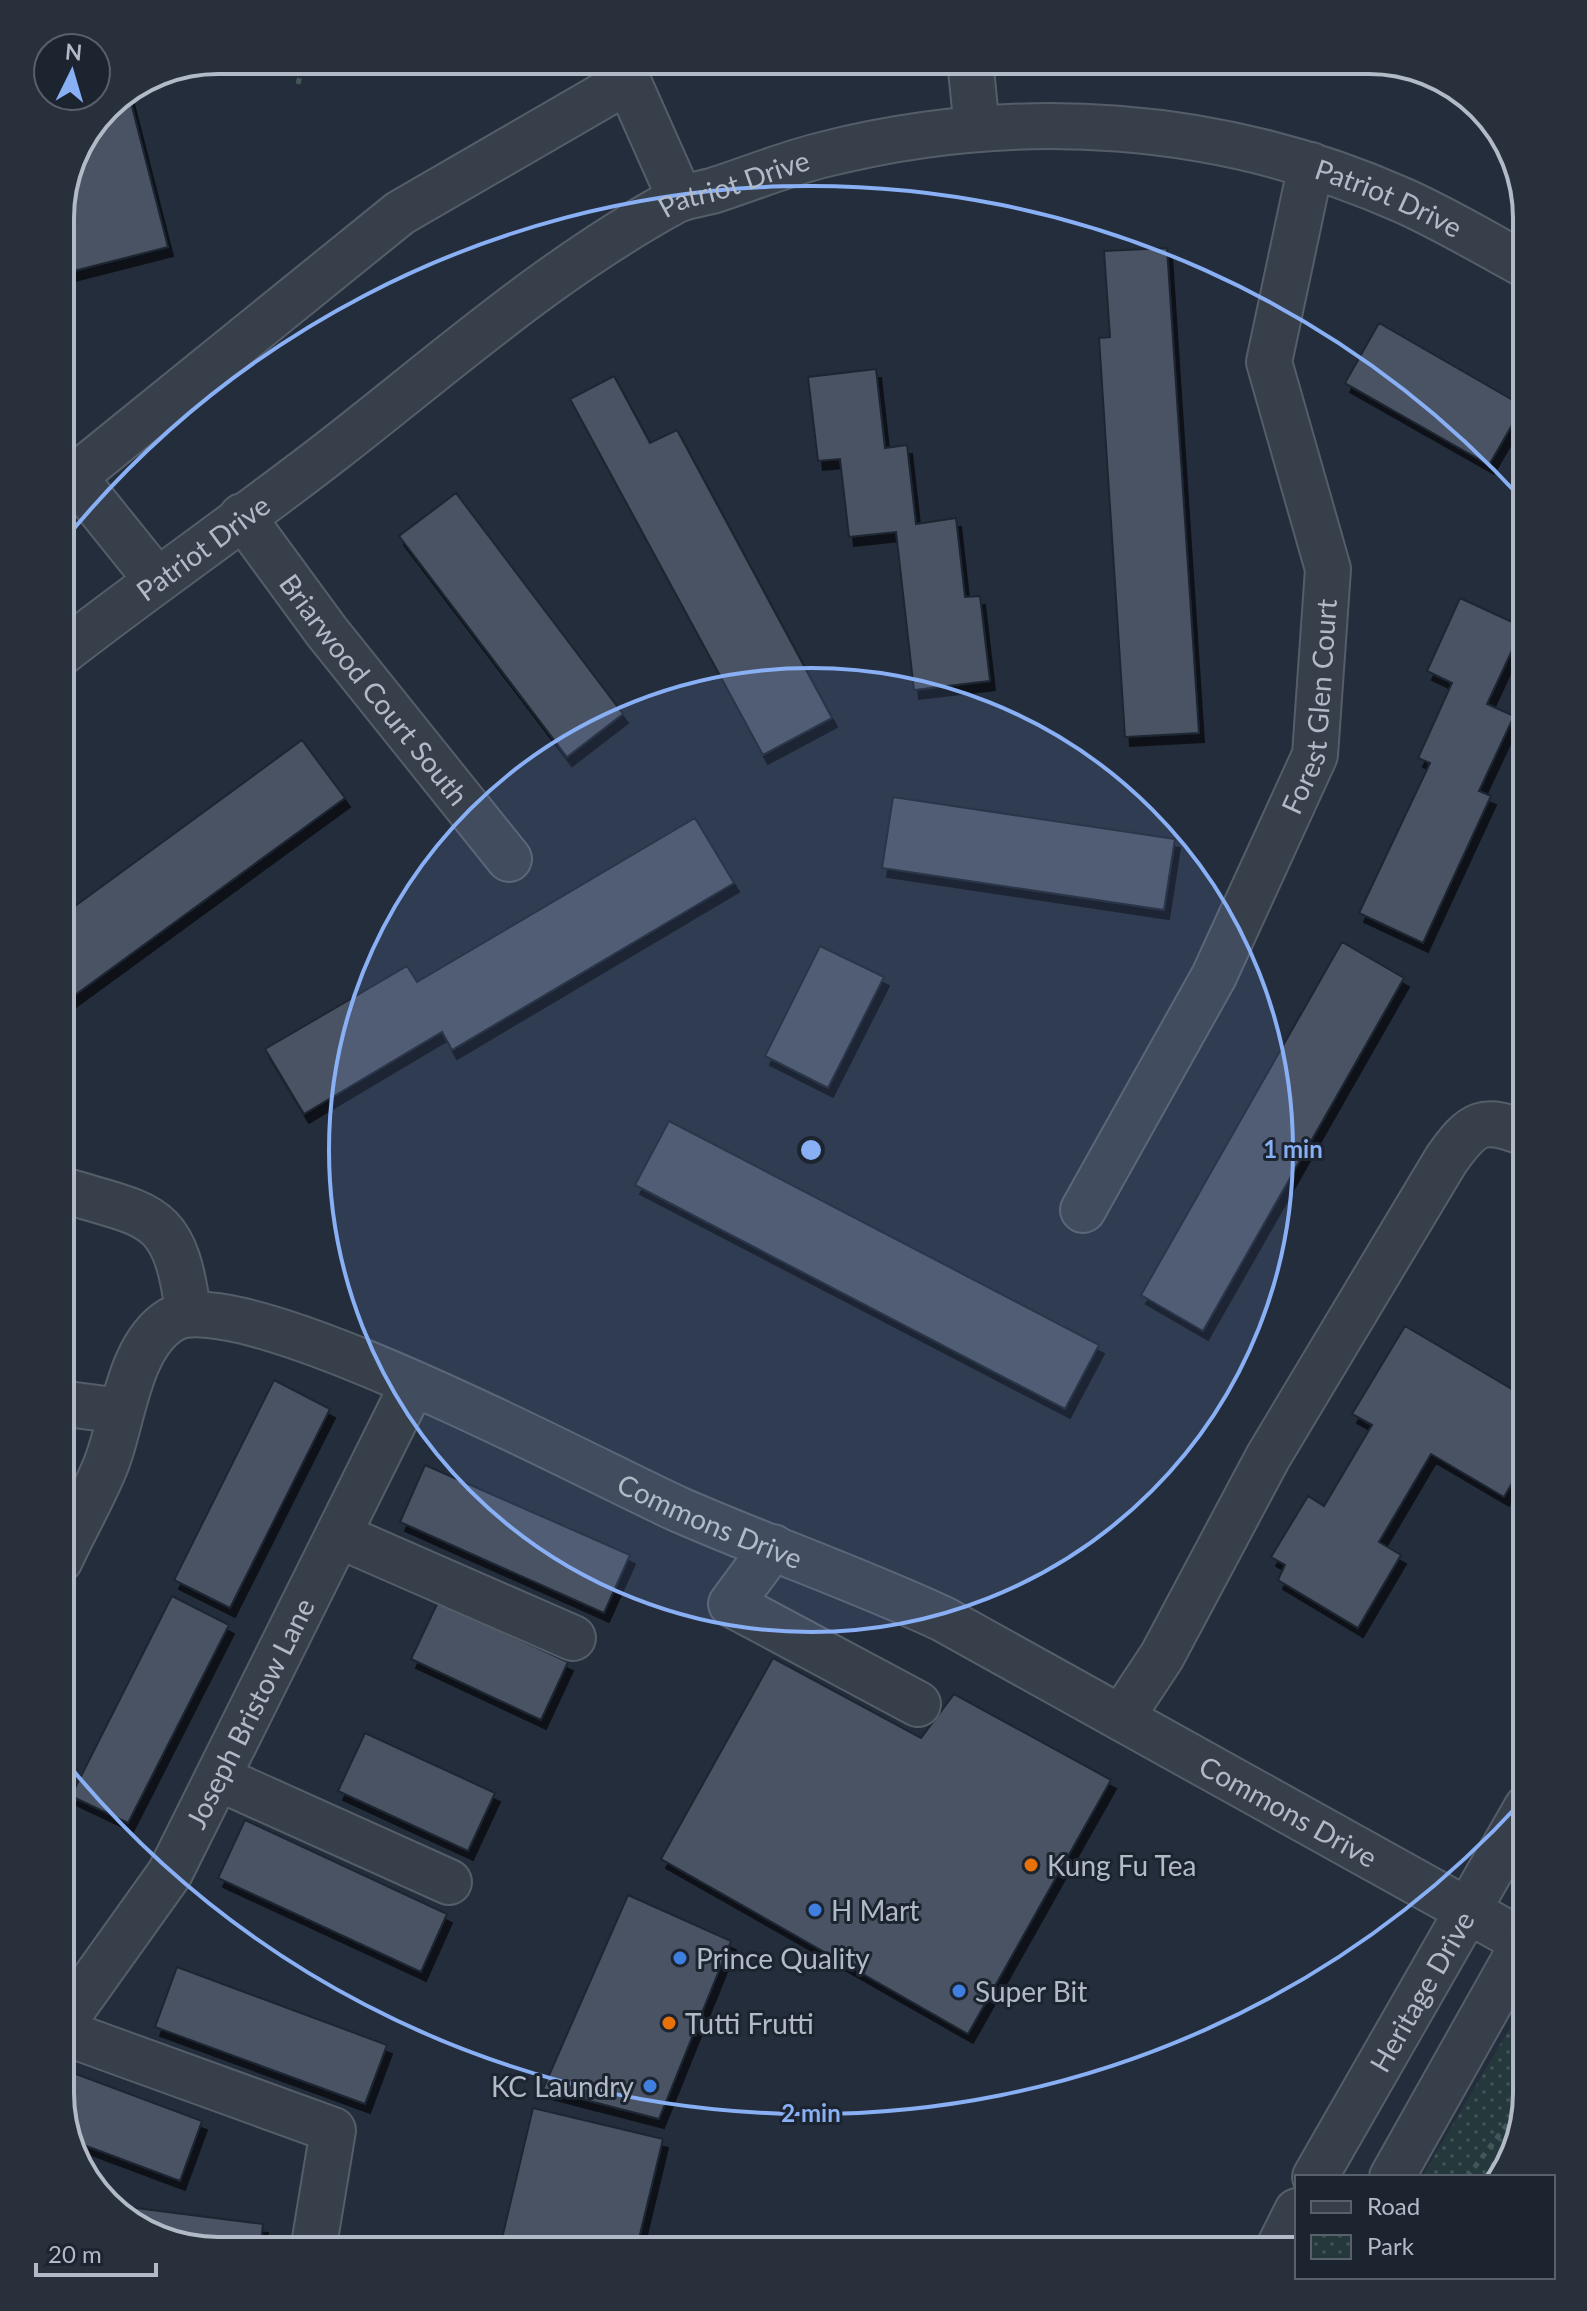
<svg xmlns="http://www.w3.org/2000/svg" width="1587" height="2311" viewBox="0 0 1587 2311" font-family="Lato,sans-serif">
<style>
.park{fill:url(#park-dots)}
.building{fill:#495364;stroke:#1e2632;stroke-width:2;filter:url(#shadow)}
.lines{fill:none;stroke-linecap:round;stroke-linejoin:round}
.minor-casing{stroke:#555d69;stroke-width:48}
.path{stroke:#435659;stroke-width:5;stroke-dasharray:6 6;stroke-linecap:butt}
.minor{stroke:#373f4b;stroke-width:44}
.ring{fill:none;stroke:#89aff5;stroke-width:4}
.food-dot{fill:#e8710a;stroke:#1c2430;stroke-width:3}
.shop-dot{fill:#3f7fe0;stroke:#1c2430;stroke-width:3}
.labels{text-anchor:middle;dominant-baseline:central;stroke-width:6;stroke-linejoin:round;paint-order:stroke}
.street-label{font-size:28px;fill:#b2bac7;stroke:#1c2430}
.poi-label{font-size:28px;fill:#b2bac7;stroke:#1c2430;text-anchor:start}
.rim{fill:none;stroke:#b2bac7;stroke-width:4}
.centre{fill:#89aff5;stroke:#1c2430;stroke-width:4}
.ring-label{font-size:24px;text-anchor:middle;font-weight:bold;fill:#89aff5;stroke:#1c2430;stroke-width:6;stroke-linejoin:round;paint-order:stroke}
</style>
<defs>
<pattern id="park-dots" width="8" height="8" patternUnits="userSpaceOnUse" patternTransform="scale(2)"><rect width="8" height="8" fill="#25393c"/><path d="M2 2h.1M6 6h.1" fill="none" stroke="#425457" stroke-width="1.8" stroke-linecap="round"/></pattern>
<filter id="shadow"><feDropShadow dx="5" dy="9" stdDeviation="0" flood-color="#0009"/></filter>
</defs>
<rect width="100%" height="100%" fill="#232d3b"/>
<!-- park -->
<path class="park" d="M1527 1999V2094L1506 2172 1501 2177H1422Z"/>
<!-- building -->
<path class="building" d="M128 91 168 247 70 272 60 235V208L72 157 107 106Z
M1167 248 1199 733 1125 737 1099 338 1110 337 1104 251Z
M1379 323 1523 406 1489 465 1345 383Z
M876 369 885 448 907 445 916 524 956 518 965 597 980 596 990 681 914 690 896 532 849 537 840 459 818 461 808 377Z
M614 376 650 443 677 430 832 718 763 755 570 399Z
M1527 468V498L1514 491Z
M456 493 623 714 567 757 399 536Z
M1460 598 1523 627 1487 704 1514 716 1479 791 1491 796 1423 943 1359 913 1430 763 1418 758 1452 683 1427 671Z
M302 740 345 798 60 1006V917Z
M893 797 1175 839 1164 910 882 868Z
M695 818 734 883 452 1050 442 1032 304 1114 265 1049 407 966 417 982Z
M1342 942 1404 978 1203 1331 1141 1295Z
M820 946 884 977 828 1088 765 1056Z
M669 1121 1099 1345 1065 1409 635 1185Z
M1405 1326 1527 1398V1458L1504 1497 1431 1454 1379 1542 1401 1555 1358 1628 1278 1580 1285 1565 1271 1557 1308 1496 1324 1506 1372 1425 1352 1414Z
M274 1380 330 1409 230 1608 174 1580Z
M425 1465 630 1555 604 1613 400 1522Z
M172 1596 229 1625 128 1823 71 1796Z
M438 1602 568 1662 541 1720 411 1659Z
M773 1658 921 1738 954 1694 1111 1780 968 2034 661 1859Z
M365 1733 495 1793 468 1851 338 1791Z
M245 1820 447 1914 421 1972 218 1878Z
M628 1895 731 1941 659 2119 543 2089Z
M177 1967 387 2045 365 2104 155 2027Z
M68 2071 202 2121 180 2181 73 2141 60 2093Z
M533 2108 663 2139 636 2251H499Z
M112 2205 263 2224 260 2251H208L131 2225Z"/>
<g class="lines">
<!-- minor casing -->
<g class="minor-casing">
<g id="minor">
<path d="M622 60 628 81 680 198"/>
<path d="M970 60 977 129"/>
<path id="s1" d="M242 516 327 632 509 859"/>
<path d="M156 579 74 477 400 213 628 81"/>
<path id="s2" d="M60 654C150 584 243 520 333 450 445 363 550 269 675 201 687 195 702 194 715 190 752 178 788 163 826 154 1019 106 1219 119 1402 200 1445 219 1486 244 1527 266"/>
<path d="M60 1189C150 1217 175 1209 188 1312"/>
<path id="s3" d="M1083 1210 1214 976 1315 755 1328 569 1269 362 1311 165"/>
<path d="M60 1403 120 1411"/>
<path d="M340 1536 573 1638"/>
<path d="M773 1547 731 1604 918 1704"/>
<path id="s4" d="M60 1560C74 1529 92 1499 105 1467 123 1425 127 1347 171 1320 237 1279 599 1474 680 1510 767 1548 857 1579 943 1619L1524 1942"/>
<path d="M1121 1718 1162 1656 1268 1457 1446 1160C1473 1122 1482 1116 1527 1134"/>
<path d="M218 1778 449 1882"/>
<path id="s5" d="M60 2027 170 1873 413 1384"/>
<path d="M60 2031 333 2130 313 2251"/>
<path id="s6" d="M1315 2177 1527 1807"/>
<path d="M1392 2177 1527 1937"/>
<path d="M1277 2251 1297 2211"/>
</g>
</g>
<!-- path -->
<path class="path" d="M298 84 304 60
M1467 2177 1525 2101"/>
<!-- minor -->
<use href="#minor" class="minor"/>
</g>
<!-- distance rings -->
<circle cx="811" cy="1150" r="482" fill="#89aff5" fill-opacity=".12"/>
<g class="ring">
<circle cx="811" cy="1150" r="482"/>
<path d="M1522 1801A964 964 0 0 1 62 1757M62 543A964 964 0 0 1 1522 499"/>
</g>
<!-- markers -->
<g class="food-dot">
<circle cx="1031" cy="1865" r="8"/>
<circle cx="669" cy="2023" r="8"/>
</g>
<g class="shop-dot">
<circle cx="815" cy="1910" r="8"/>
<circle cx="680" cy="1958" r="8"/>
<circle cx="959" cy="1991" r="8"/>
<circle cx="650" cy="2086" r="8"/>
</g>
<g class="labels">
<!-- street labels -->
<g class="street-label">
<text stroke="none"><textPath href="#s2" startOffset="826">Patriot Drive</textPath></text>
<text stroke="none"><textPath href="#s2" startOffset="1498">Patriot Drive</textPath></text>
<text stroke="none"><textPath href="#s2" startOffset="178">Patriot Drive</textPath></text>
<text stroke="none"><textPath href="#s1" startOffset="218">Briarwood Court South</textPath></text>
<text stroke="none"><textPath href="#s3" startOffset="558">Forest Glen Court</textPath></text>
<text stroke="none"><textPath href="#s4" startOffset="850">Commons Drive</textPath></text>
<text stroke="none"><textPath href="#s5" startOffset="368">Joseph Bristow Lane</textPath></text>
<text stroke="none"><textPath href="#s4" startOffset="1498">Commons Drive</textPath></text>
<text stroke="none"><textPath href="#s6" startOffset="214">Heritage Drive</textPath></text>
</g>
<!-- poi labels -->
<g class="poi-label">
<text x="1047" y="1865">Kung Fu Tea</text>
<text x="831" y="1910">H Mart</text>
<text x="696" y="1958">Prince Quality</text>
<text x="975" y="1991">Super Bit</text>
<text x="685" y="2023">Tutti Frutti</text>
<text x="634" y="2086" text-anchor="end">KC Laundry</text>
</g>
</g>
<!-- crop -->
<path d="M0 0H1587V2311H0ZM218 74H1369A144 144 0 0 1 1513 218V2093A144 144 0 0 1 1369 2237H218A144 144 0 0 1 74 2093V218A144 144 0 0 1 218 74Z" fill="#28303c" fill-rule="evenodd"/>
<path class="rim" d="M218 74H1369A144 144 0 0 1 1513 218V2093A144 144 0 0 1 1369 2237H218A144 144 0 0 1 74 2093V218A144 144 0 0 1 218 74Z"/>
<circle cx="811" cy="1150" r="12" class="centre"/>
<g class="ring-label">
<text x="1293" y="1158">1 min</text>
<text x="811" y="2122">2 min</text>
</g>
<!-- legend -->
<rect x="1295" y="2175" width="260" height="104" fill="#1c2430" stroke="#58606c" stroke-width="2"/>
<rect x="1311" y="2201" width="40" height="12" fill="#373f4b" stroke="#58606c" stroke-width="2"/>
<text x="1367" y="2215" font-size="24" fill="#b2bac7">Road</text>
<rect x="1311" y="2235" width="40" height="24" fill="url(#park-dots)" stroke="#58606c" stroke-width="2"/>
<text x="1367" y="2255" font-size="24" fill="#b2bac7">Park</text>
<!-- north arrow -->
<g transform="translate(72 72) rotate(5)"><circle r="38" fill="#1c2430" stroke="#58606c" stroke-width="2"/>
<path d="M0-6L14 30L0 20L-14 30Z" fill="#89aff5"/>
<text y="-12" font-size="22" font-weight="bold" text-anchor="middle" fill="#b2bac7">N</text>
</g>
<!-- scale -->
<path d="M36 2263v12h120v-12" fill="none" stroke="#b2bac7" stroke-width="4"/>
<text x="48" y="2263" font-size="24" fill="#b2bac7" stroke="#1c2430" stroke-width="6" paint-order="stroke">20 m</text>
</svg>
